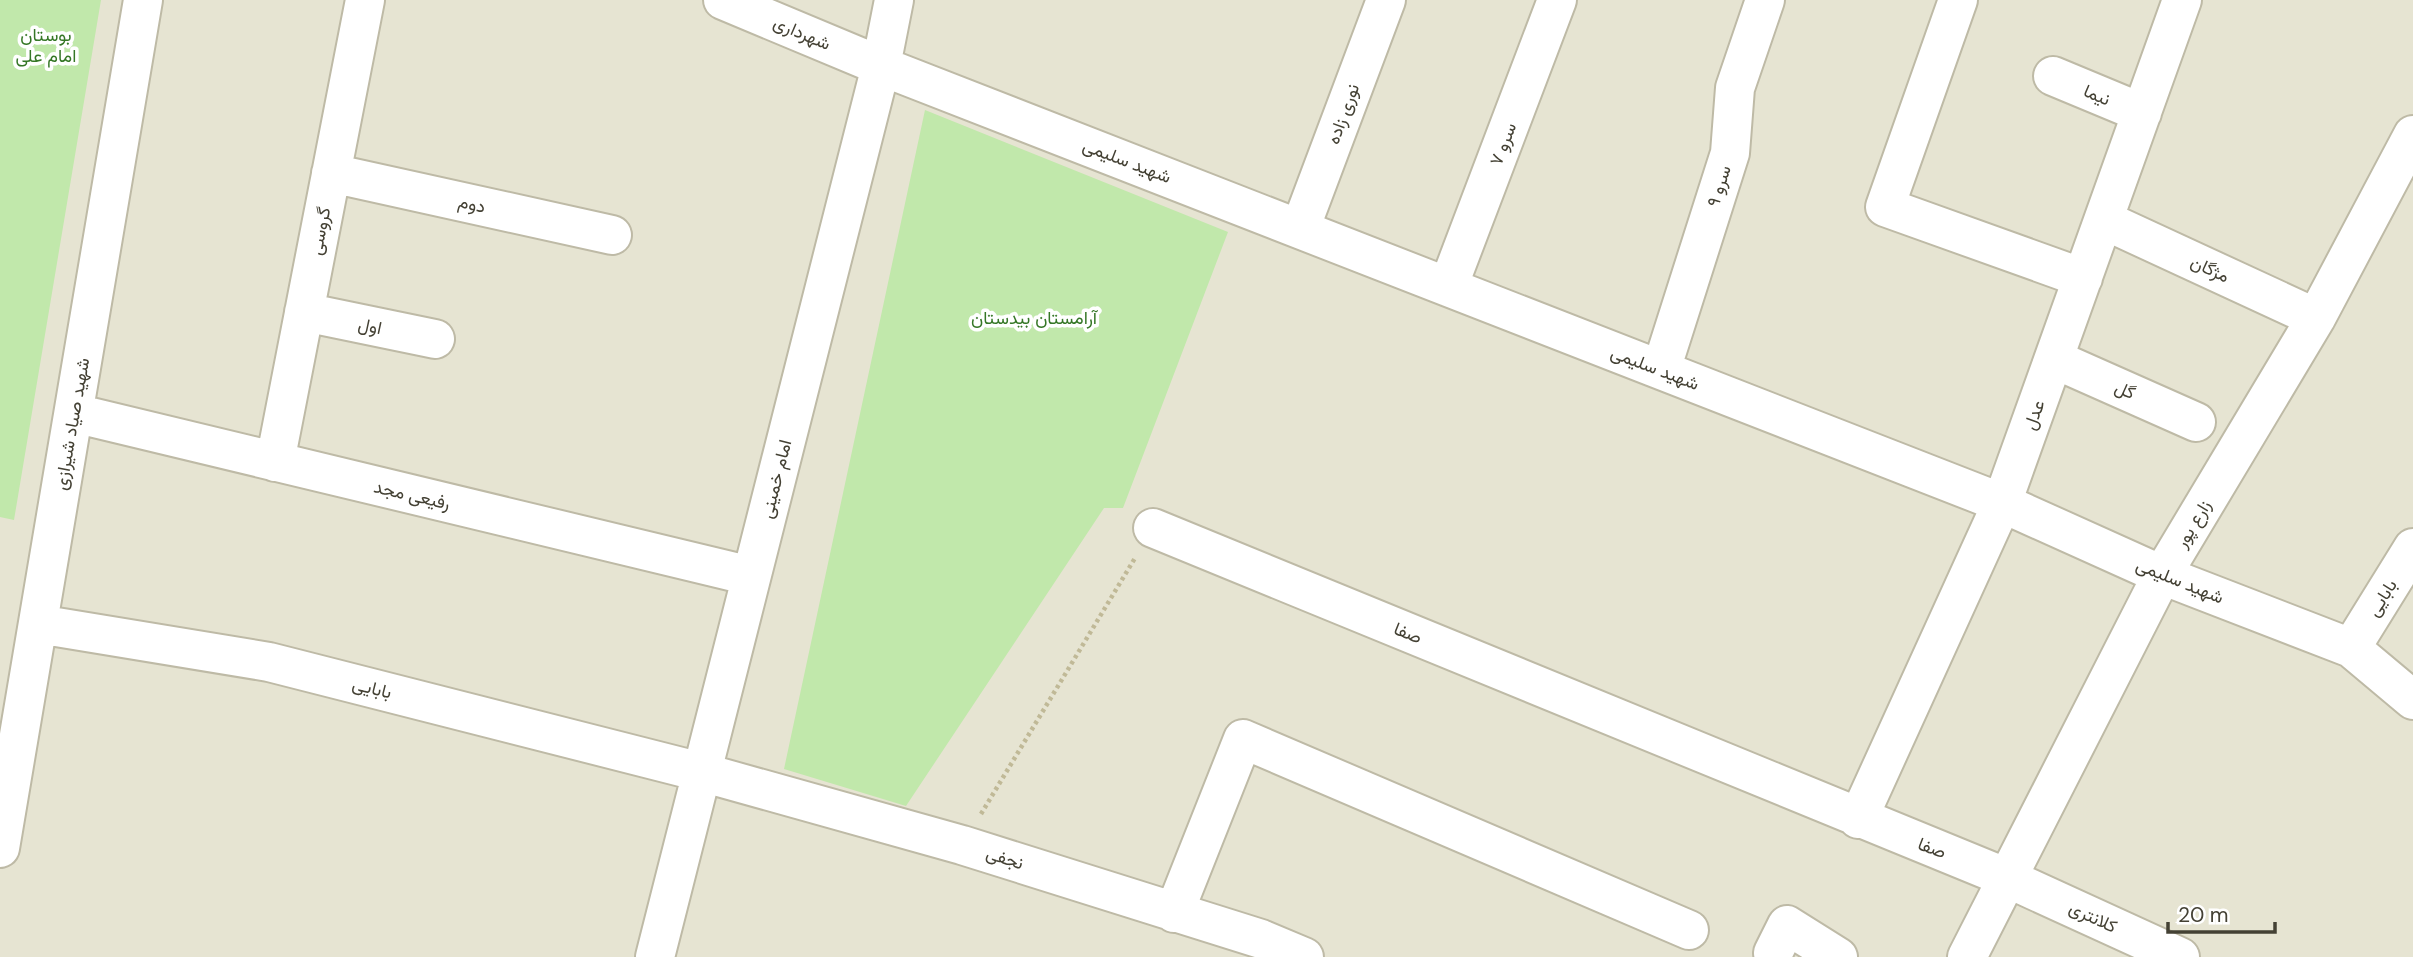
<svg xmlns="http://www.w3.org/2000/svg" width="2413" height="957" viewBox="0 0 2413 957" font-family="'DM Sans',Vazirmatn,sans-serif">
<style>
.residential{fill:#e6e4d2}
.green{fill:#c1e8ab}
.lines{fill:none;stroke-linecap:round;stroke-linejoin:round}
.minor-casing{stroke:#bebaa6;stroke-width:42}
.path{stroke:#c0b997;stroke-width:4.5;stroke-dasharray:3.5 3.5;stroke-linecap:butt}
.minor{stroke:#fff;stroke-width:38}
.labels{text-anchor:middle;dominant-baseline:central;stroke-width:7;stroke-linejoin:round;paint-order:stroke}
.street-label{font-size:18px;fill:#444134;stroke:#fff}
.park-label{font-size:18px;fill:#357726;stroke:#fff}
</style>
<rect width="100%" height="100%" fill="#f2f1e4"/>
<!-- residential -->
<path class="residential" d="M0 0H2413V957H0Z"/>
<!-- green -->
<path class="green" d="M0 0H101L14 520 0 517Z
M925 110 1228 232 1123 508H1104L906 806 784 769Z"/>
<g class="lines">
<!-- minor casing -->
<g class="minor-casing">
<path id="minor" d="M723 0 881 66 2002 503 2162 575 2351 648 2413 700
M1958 0 1885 207 2083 278
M2053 76 2142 113
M331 173 612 235
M2104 220 2316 318
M1300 229 1386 0
M1448 287 1557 0
M304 312 435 339
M2054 359 2196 422
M1661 370 1730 153 1735 88 1765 0
M74 413 751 576
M275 462 365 0
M1153 528 2005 877 2180 957
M38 624 269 662 701 772 962 845 1261 939 1304 957
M2351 648 2413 548
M1858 819 2002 503 2182 0
M0 848 143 0
M1174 913 1243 739 1689 930
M1773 953 1787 925 1838 957
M655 957 881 66 894 0
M1967 957 2162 575 2316 318 2413 135"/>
</g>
<!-- path -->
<path class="path" d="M981 814 1135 558"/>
<!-- minor -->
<use href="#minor" class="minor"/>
</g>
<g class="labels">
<!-- street labels -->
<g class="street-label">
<text transform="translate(802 33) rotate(23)">شهرداری</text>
<text transform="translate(2097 95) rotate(23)">نیما</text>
<text transform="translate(1343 114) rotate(-70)">نوری زاده</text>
<text transform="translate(1503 144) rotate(-69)">سرو ۷</text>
<text transform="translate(1127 161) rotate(21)">شهید سلیمی</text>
<text transform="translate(1719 186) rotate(-72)">سرو ۹</text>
<text transform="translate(472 204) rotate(13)">دوم</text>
<text transform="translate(320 231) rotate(-79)">گروسی</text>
<text transform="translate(2210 269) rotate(25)">مژگان</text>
<text transform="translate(370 326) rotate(12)">اول</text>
<text transform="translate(1655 368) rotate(21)">شهید سلیمی</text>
<text transform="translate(2125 390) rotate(24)">گل</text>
<text transform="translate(2034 415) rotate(-70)">عدل</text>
<text transform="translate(72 424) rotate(-80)">شهید صیاد شیرازی</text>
<text transform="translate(776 479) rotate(-76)">امام خمینی</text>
<text transform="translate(412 495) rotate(13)">رفیعی مجد</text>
<text transform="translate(2193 524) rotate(-59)">زارع پور</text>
<text transform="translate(2180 581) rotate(22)">شهید سلیمی</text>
<text transform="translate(2382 598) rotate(-58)">بابایی</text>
<text transform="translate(1408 633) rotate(22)">صفا</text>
<text transform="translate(372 688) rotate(14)">بابایی</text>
<text transform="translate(1932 848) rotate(21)">صفا</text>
<text transform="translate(1005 858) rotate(18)">نجفی</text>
<text transform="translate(2093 917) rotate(25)">کلانتری</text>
</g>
<!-- park labels -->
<g class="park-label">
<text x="46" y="35">بوستان<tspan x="46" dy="21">امام علی</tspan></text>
<text x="1034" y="318">آرامستان بیدستان</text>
</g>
</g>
<!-- scale -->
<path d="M2168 922v10h107v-10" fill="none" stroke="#444134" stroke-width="3.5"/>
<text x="2178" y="922" font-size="21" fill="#444134" stroke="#ffffff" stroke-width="5" paint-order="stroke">20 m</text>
</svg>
